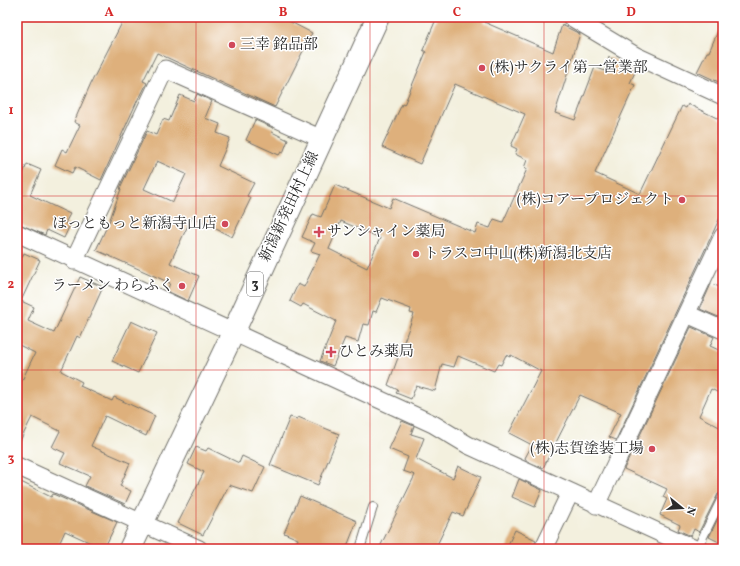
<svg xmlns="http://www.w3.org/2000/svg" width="740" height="566" viewBox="0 0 740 566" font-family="Vollkorn,'Noto Serif JP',serif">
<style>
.building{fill:#deb07b;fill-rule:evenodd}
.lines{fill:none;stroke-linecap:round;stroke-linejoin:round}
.lane-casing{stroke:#71706a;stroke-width:10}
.street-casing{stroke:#71706a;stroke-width:19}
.primary-casing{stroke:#71706a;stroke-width:24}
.lane{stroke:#fff;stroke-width:8}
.street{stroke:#fff;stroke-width:17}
.primary{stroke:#fff;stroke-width:22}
.grid{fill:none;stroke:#d62828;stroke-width:1;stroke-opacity:0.55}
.poi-dot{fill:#d1495b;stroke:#fff;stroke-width:1.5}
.labels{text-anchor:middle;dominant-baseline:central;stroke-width:3;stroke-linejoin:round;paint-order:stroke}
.shield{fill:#fff;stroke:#6b6b6b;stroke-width:1}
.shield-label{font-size:14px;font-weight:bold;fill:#2b2b2b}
.poi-label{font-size:15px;fill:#2b2b2b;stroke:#fff;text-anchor:start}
.street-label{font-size:15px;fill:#2b2b2b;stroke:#fff}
.neatline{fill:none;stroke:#d62828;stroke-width:1.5}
.grid-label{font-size:13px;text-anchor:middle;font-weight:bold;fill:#d62828}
</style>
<rect width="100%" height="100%" fill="#fff"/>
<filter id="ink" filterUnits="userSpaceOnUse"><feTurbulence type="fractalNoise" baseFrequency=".025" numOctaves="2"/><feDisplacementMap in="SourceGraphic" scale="8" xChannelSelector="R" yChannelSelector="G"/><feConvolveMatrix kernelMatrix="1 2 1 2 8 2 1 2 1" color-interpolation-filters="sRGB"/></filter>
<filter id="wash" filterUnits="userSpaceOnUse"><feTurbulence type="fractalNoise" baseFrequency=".012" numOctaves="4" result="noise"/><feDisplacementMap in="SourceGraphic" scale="16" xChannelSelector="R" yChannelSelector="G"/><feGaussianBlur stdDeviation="0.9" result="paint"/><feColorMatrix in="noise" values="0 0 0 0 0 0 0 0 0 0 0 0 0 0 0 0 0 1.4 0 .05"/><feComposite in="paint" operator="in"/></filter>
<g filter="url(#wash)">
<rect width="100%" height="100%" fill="#f3f0de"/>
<g id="blocks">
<!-- building -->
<path class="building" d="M125 17H281L312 33 275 107 157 53 143 81 147 83 140 97H139L101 180 75 167 72 173 55 165 62 149 67 152 80 125 74 122 91 83Z
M437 17H486L484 22 553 52 562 25 580 34 555 113 575 120 595 67 605 71 609 57 636 70 630 83 635 85 595 173 640 194 682 106 686 108 688 104 723 121V211L616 440 609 437 621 413 580 395 543 468 527 461 525 458 532 445 509 433 541 371 511 355 510 357 506 355 501 365 498 364 494 371 458 356 454 367 442 364 435 391 416 386 411 399 396 393 398 390 388 385 414 314 410 313 411 309 382 298 376 312 373 311 369 325 363 324 358 342 345 338 333 366 320 361 336 321 303 304 301 307 290 301 298 284 304 287 320 254 311 251 315 243 302 237 313 214 321 217 335 185 389 208 393 198 475 233 478 224 490 228 494 219 503 222 527 169 524 168 527 160 515 154 517 149 511 146 525 114 455 84 420 164 382 147 402 104 404 105 426 52 423 50ZM341 221 380 238 367 268 329 249Z
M723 19V84L697 72 707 52H709Z
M197 94 212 101 205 118 220 124 217 133 230 138 218 166 254 183 247 196 251 198 232 237 192 217 170 263 199 276 188 301 167 291 170 283 96 250 109 222 121 189 120 188 147 131 156 135 163 119 169 121 180 95 194 101ZM157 161 186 174 173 202 144 189Z
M255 120 273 128 272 132 288 140 283 153 281 152 279 155 246 140Z
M27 164 41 170 30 195 70 214 65 223 70 225 64 238 47 230 45 235 17 223V188Z
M24 253 40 260 21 301 34 307 28 321 54 333 80 277 103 287 80 338 77 336 61 371 82 382 80 386 112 401 114 397 155 416 146 436 105 416 91 446 130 463 120 486 131 491 125 504 85 486 90 476 60 463 65 453 52 447 60 431 32 417 17 447V391L35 353 17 344V268Z
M711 284 723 288V319L700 309Z
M131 321 157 333 138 373 112 361Z
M691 327 714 337 710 346 723 352V395L711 389 699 416 723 429V491L718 494 699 532 694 529 691 536 678 530 680 525 660 515 667 499 663 497 667 489 624 469Z
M290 417 297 419 298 417 339 434 318 485 270 465Z
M402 421 414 426 411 434 424 438 416 459 453 478 458 466 481 477 463 516 453 512 435 549H379L415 475 403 471 408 457 389 449Z
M196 447 206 451 208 448 239 463 242 456 265 467 253 493 229 485 203 535 178 523 204 472 188 464Z
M519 479 542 490 535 507 512 497Z
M17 480 51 497 53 494 117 522 104 549 65 531 57 549H17Z
M300 496 357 521 346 549H294L298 539 284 533Z
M723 508V544L709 537Z
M515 530 536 540 533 549H506Z"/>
</g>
</g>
<g filter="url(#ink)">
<use href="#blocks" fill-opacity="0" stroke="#71706a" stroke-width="1"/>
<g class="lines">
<!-- lane casing -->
<g class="lane-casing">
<path id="lane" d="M360 549 373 507
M697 549 723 496"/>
</g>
<!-- street casing -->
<g class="street-casing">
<path id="street" d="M571 17 636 56 723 96
M17 233 433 424 468 445 695 549
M74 261 165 69 322 139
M687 314 723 330
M17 466 199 549
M596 505 723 236
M543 549 570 493"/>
</g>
<!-- primary casing -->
<g class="primary-casing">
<path id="primary" d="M130 549 233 333 378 17"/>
</g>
<!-- lane -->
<use href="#lane" class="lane"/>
<!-- street -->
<use href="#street" class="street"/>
<!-- primary -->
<use href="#primary" class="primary"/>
</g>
</g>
<!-- grid -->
<path class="grid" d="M196 17V549M370 17V549M544 17V549M17 196H723M17 370H723"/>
<!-- markers -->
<g class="poi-dot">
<circle cx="232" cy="45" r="4"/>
<circle cx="482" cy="68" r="4"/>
<circle cx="682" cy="200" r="4"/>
<circle cx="225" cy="224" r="4"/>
<path d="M317 226h4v4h4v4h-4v4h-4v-4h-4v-4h4z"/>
<circle cx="416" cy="254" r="4"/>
<circle cx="182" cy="286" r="4"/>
<path d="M329 346h4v4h4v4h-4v4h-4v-4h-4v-4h4z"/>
<circle cx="652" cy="449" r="4"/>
</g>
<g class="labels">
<!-- shield labels -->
<rect class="shield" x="247" y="272" width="16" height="24" rx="3"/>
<g class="shield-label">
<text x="255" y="284">3</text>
</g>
<!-- poi labels -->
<g class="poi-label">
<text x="240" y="45">三幸 銘品部</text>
<text x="490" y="68">(株)サクライ第一営業部</text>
<text x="674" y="200" text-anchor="end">(株)コアープロジェクト</text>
<text x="217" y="224" text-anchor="end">ほっともっと新潟寺山店</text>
<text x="327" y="232">サンシャイン薬局</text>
<text x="424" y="254">トラスコ中山(株)新潟北支店</text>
<text x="174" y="286" text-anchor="end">ラーメン わらふく</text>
<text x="339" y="352">ひとみ薬局</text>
<text x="644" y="449" text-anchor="end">(株)志賀塗装工場</text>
</g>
<!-- street labels -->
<g class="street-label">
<text transform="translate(290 207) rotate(-65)">新潟新発田村上線</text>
</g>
</g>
<!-- margin -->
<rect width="740" height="566" fill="none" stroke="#fff" stroke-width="44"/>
<!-- north arrow -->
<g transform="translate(682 508) rotate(108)" stroke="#ffffff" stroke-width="3" paint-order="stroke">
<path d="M0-3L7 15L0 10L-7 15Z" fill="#2b2b2b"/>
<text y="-6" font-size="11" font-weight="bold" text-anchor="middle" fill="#2b2b2b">N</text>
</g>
<rect x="22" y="22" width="696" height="522" class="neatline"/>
<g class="grid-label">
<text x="109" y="16">A</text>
<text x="283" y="16">B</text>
<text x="457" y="16">C</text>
<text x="631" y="16">D</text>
<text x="11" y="114">1</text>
<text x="11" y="288">2</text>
<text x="11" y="462">3</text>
</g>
</svg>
